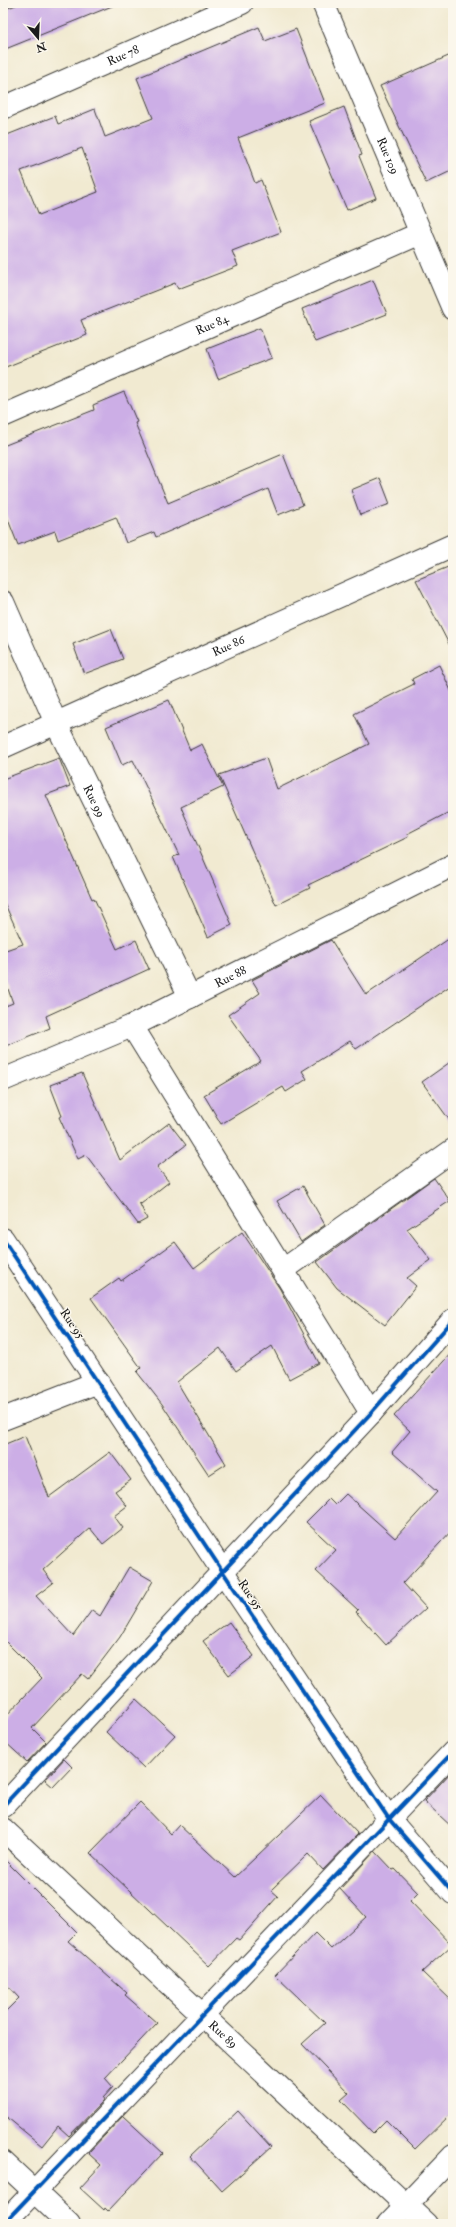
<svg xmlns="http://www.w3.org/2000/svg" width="456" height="2227" viewBox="0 0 456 2227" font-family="'IM FELL Double Pica',serif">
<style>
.building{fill:#ccaee6;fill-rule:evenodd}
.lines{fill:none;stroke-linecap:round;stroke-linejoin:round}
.street-casing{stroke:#3c3b37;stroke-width:24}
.street{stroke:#fff;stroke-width:22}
.cycleway-casing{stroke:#fbf7ec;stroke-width:6}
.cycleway{stroke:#0057b8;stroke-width:4}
.labels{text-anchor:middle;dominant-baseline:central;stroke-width:3;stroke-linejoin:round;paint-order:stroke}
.street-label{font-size:12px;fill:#1c1c1c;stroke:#fbf7ec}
</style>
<rect width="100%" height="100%" fill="#fbf7ec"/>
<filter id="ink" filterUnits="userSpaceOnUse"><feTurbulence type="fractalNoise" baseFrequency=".025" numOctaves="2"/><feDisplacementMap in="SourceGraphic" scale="8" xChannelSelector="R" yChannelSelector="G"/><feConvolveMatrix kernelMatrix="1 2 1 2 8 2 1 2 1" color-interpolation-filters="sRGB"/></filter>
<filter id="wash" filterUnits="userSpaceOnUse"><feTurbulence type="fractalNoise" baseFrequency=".012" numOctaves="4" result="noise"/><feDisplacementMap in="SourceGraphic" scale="16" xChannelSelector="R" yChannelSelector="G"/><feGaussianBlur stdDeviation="0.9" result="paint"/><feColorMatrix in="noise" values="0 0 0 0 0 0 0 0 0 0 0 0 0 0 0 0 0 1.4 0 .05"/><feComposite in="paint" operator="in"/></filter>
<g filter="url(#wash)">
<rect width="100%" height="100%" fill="#f1ead1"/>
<g id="blocks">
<!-- building -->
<path class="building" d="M21 3H117V4L3 50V10Z
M259 27 265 41 296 29 325 103 238 138 255 183 261 180 281 232 232 251 238 266 178 289 175 283 81 320 87 335 3 368V129H5L7 135 55 116 58 124 95 109 105 137 153 118 137 78ZM82 148 98 192 39 215 21 171Z
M453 54V170L426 183 380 86Z
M344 107 362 155 359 156 376 198 347 210 309 121Z
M373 280 387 314 315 342 302 309Z
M260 328 272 358 218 379 207 349Z
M124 392 137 422 135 423 168 503 283 454 303 505 278 515 268 489 156 537 154 532 126 543 116 517 58 540 55 531 18 545 3 507V446L94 410 93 405Z
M380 478 390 504 360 515 351 490Z
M453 565V652L416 580Z
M111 629 123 659 84 674 73 644Z
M439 665 453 695V810L407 834 408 837 308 885 310 888 276 905 219 775 266 758 277 789 369 744 354 714 414 684 412 679Z
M169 700 190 750 202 744 223 787 181 807 232 925 208 937 173 857 179 855 133 760 122 765 106 727Z
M59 758 70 786 46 795 92 899 94 898 117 949 136 940 149 969 46 1016 50 1028 3 1047V1007L13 1003 3 975V951L23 944 3 900V779Z
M453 936V984L356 1049 350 1041 302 1071 307 1079 286 1092 283 1087 221 1124 204 1095 261 1061 228 1015 260 993 252 980 331 940 366 995Z
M453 1060V1125L422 1082Z
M82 1073 120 1160 169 1123 186 1145 157 1167 169 1182 141 1204 139 1202 147 1219 138 1224 86 1155 78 1159 59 1117 62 1116 50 1085Z
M434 1178 450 1201 407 1229 431 1260 407 1278 416 1286 385 1325 337 1288 317 1262Z
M303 1186 325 1225 301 1242 277 1201Z
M242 1232 280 1289 319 1363 289 1379 272 1346 236 1371 220 1348 177 1382 226 1464 209 1475 162 1404 137 1372 141 1368 91 1298 119 1278 121 1281 175 1242 194 1268Z
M453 1351V1529L403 1583 426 1608 386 1645 356 1612 358 1610 316 1571 336 1550 306 1522 329 1499 335 1505 346 1494 395 1538 437 1492 392 1452 410 1431 394 1416Z
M25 1436 49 1497 110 1452 131 1480 115 1491 127 1506 114 1516 123 1528 103 1544 90 1528 43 1570 53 1583 36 1596 73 1636 92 1610 100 1616 129 1567 153 1581 120 1637 88 1679 82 1674 32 1728 46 1742 27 1762 3 1740V1719L42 1678 3 1639V1445Z
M229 1622 254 1656 229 1675 203 1641Z
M136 1699 175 1735 144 1768 106 1732Z
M64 1759 72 1767 53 1787 45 1780Z
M453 1770V1828L424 1801Z
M321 1795 358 1834 323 1870 308 1854 271 1890 278 1896 239 1940 236 1938 209 1966 90 1853 140 1802 171 1834 179 1825 235 1877Z
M375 1851 393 1870 395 1869 418 1893 410 1901 452 1945 422 1972 453 2002V2112L415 2149 386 2120 373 2133 341 2100 349 2093 302 2044 325 2023 275 1975 315 1933 331 1949 366 1917 340 1889Z
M3 1858 77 1932 68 1941 127 1993 125 1995 157 2023 105 2078 113 2087 103 2098 104 2100 69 2136 58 2126 42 2146 3 2114V2014L19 1998 3 1981Z
M238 2111 271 2147 222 2191 190 2156Z
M123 2116 163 2153 108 2211 105 2208 104 2210 80 2188 101 2165 88 2153Z"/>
</g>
</g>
<g filter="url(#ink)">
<use href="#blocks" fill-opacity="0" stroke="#3c3b37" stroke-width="1"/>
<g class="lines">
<!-- street casing -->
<g class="street-casing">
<g id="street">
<path id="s1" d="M323 3 453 309"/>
<path id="s2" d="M3 108 242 3"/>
<path id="s3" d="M3 416 421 233"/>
<path id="s4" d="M3 602 56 723 190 997"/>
<path id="s5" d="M3 747 453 545"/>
<path d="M132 1026 371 1413"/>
<path id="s6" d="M3 1080 132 1026 453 865"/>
<path d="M3 1239 223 1572 389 1819 453 1893"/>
<path d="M283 1270 453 1150"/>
<path d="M3 1419 98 1382"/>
<path d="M3 1806 371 1413 453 1320"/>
<path id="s7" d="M3 1829 426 2224"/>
<path d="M3 2162 69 2224"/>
<path d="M3 2224 453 1752"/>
<path d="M388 2224 453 2156"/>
</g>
</g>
<!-- street -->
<use href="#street" class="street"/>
<!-- cycleway casing -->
<g class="cycleway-casing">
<path id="cycleway" d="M3 1239 223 1572 389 1819 453 1893
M3 1806 371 1413 453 1320
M3 2224 453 1752"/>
</g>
<!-- cycleway -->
<use href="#cycleway" class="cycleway"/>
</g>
</g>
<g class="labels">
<!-- street labels -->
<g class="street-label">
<text stroke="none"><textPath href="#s2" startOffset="131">Rue 78</textPath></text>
<text stroke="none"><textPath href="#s1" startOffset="166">Rue 109</textPath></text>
<text stroke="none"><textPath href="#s3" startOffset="228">Rue 84</textPath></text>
<text stroke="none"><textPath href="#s5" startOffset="247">Rue 86</textPath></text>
<text stroke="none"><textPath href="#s4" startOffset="219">Rue 99</textPath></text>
<text stroke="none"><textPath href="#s6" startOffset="250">Rue 88</textPath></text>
<text transform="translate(72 1324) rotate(56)">Rue 95</text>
<text transform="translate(250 1595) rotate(56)">Rue 95</text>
<text stroke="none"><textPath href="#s7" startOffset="301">Rue 89</textPath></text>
</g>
</g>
<!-- margin -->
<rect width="456" height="2227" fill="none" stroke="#fbf7ec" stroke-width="16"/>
<!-- north arrow -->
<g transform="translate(38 38) rotate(161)" stroke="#fbf7ec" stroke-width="3" paint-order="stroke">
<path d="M0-3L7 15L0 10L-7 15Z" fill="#1c1c1c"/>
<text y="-6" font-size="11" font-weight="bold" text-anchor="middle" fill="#1c1c1c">N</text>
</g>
</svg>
